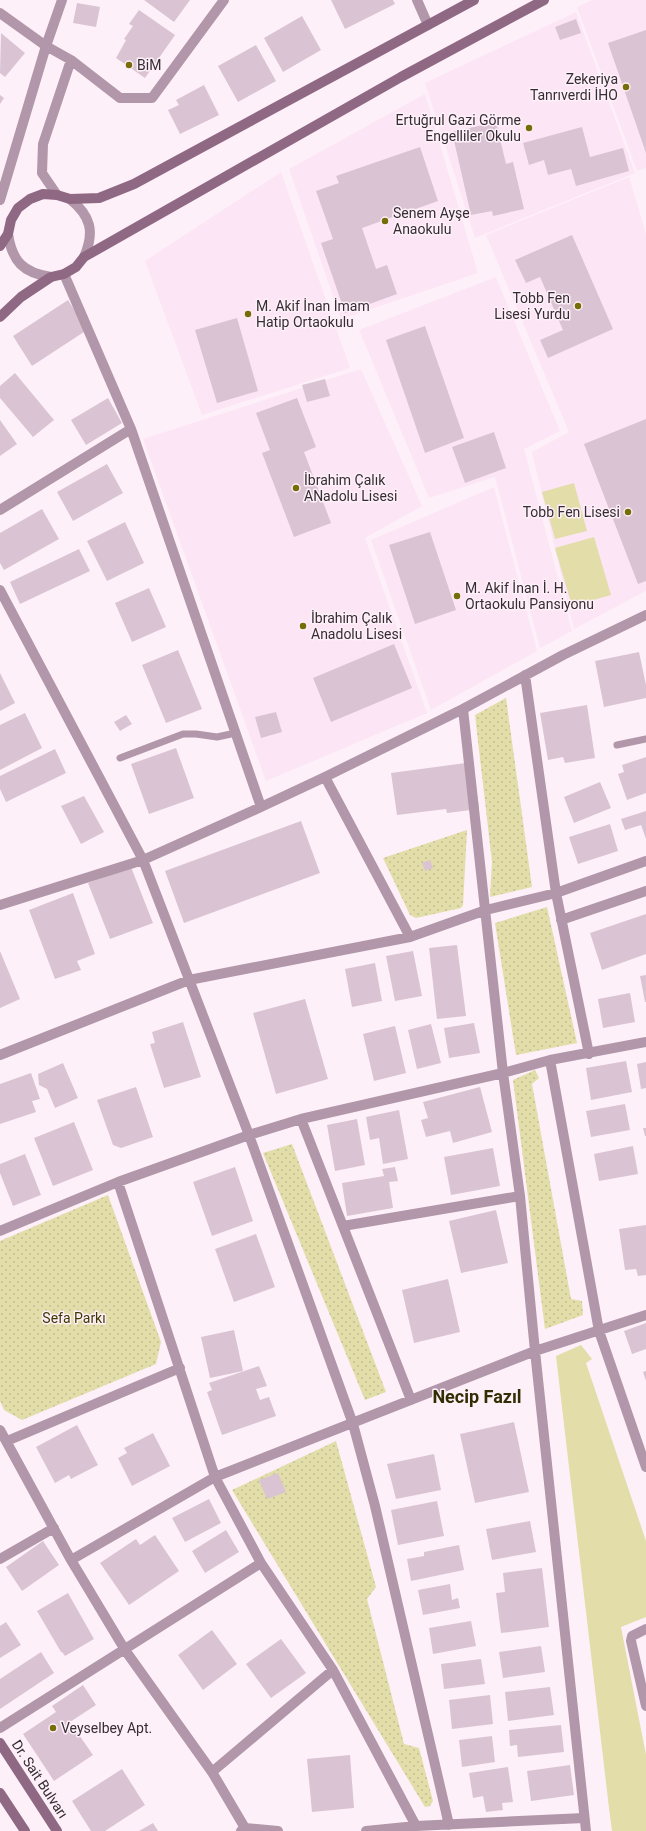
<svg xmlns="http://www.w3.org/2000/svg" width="646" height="1831" viewBox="0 0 646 1831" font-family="Roboto,sans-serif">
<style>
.built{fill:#fce5f5}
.grass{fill:#e2dda9}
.park{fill:url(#park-dots)}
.building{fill:#dac4d3}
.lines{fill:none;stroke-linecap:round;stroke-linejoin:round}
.lane{stroke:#b197a9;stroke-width:7}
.street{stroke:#b197a9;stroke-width:10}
.secondary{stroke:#8f6984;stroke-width:10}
.poi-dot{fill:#776d08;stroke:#fef0f9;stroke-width:1.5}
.labels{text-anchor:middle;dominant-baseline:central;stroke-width:3;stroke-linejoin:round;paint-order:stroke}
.poi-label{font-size:14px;fill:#362d33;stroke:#fef0f9;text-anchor:start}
.park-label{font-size:14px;fill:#3e3800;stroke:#fef0f9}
.street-label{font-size:14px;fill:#362d33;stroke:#fef0f9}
.district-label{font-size:18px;font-weight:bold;fill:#322d02;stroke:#fef0f9}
</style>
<defs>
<pattern id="park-dots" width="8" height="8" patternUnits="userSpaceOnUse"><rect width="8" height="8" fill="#e2dda9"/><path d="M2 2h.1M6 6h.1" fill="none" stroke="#c2be92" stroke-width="1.8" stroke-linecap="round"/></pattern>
</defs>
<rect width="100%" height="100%" fill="#fef0f9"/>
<!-- built -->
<path class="built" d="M592 0H646V168L637 171 577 7Z
M576 12 635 173 475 238 425 83Z
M425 94 478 273 341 319 289 169Z
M281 172 350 368 202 415 145 261Z
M629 177 646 234V591L574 629 532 452 569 432 486 235Z
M496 277 560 431 524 449 572 631 540 648 495 477 429 498 359 330Z
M361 369 422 506 365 538 427 713 266 781 143 439Z
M494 487 537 651 431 710 371 540Z"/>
<!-- grass -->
<path class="grass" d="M574 483 587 531 555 539 542 492Z
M594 537 611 595 572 606 555 548Z
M581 1345 592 1359 586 1363 646 1541V1617L621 1627 646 1755V1831H612L609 1808 556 1356Z"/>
<!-- park -->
<path class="park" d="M506 698 532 887 490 897 492 862 475 715Z
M467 830 463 905 461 908 416 918 410 915 383 858Z
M547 907 577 1043 516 1055 495 923Z
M535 1070 539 1078 532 1084 571 1299 582 1301 583 1315 545 1329 513 1080Z
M292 1144 386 1392 365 1400 263 1153Z
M108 1195 161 1342 156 1364 22 1420 4 1410 0 1401V1241Z
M336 1441 376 1587 367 1599 404 1744 419 1748 433 1801 430 1806 425 1807 232 1490Z"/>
<!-- building -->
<path class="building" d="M144 0H190L174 22Z
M331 0H393L395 4 345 29Z
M77 3 100 7 96 27 73 23Z
M139 10 175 35 145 78 116 58 126 40 124 39 133 26 129 24Z
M302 16 321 50 283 72 264 38Z
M576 19 581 33 560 40 555 27Z
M646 30V153L608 43Z
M1 33 25 53 5 77 0 73Z
M256 45 276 81 238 102 218 66Z
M204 85 219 115 180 134 168 110 179 105 176 100Z
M0 95 4 98 0 104Z
M496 122 506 164 513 162 524 209 493 216 492 211 471 215 452 132Z
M582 127 590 157 623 148 629 171 576 186 571 169 548 175 544 160 529 165 523 143Z
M420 147 438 201 362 228 376 269 387 265 397 294 345 313 321 243 333 239 316 191 339 183 336 176Z
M572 235 613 329 548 358 540 340 563 330 540 277 526 283 515 260Z
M68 300 87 330 32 366 13 336Z
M237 318 258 391 217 403 195 330Z
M425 326 464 438 425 453 386 340Z
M15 373 54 420 33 437 0 398V386Z
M325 379 330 396 307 402 302 385Z
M108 398 122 423 86 445 71 420Z
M297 398 316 447 304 452 331 523 294 537 262 453 270 450 256 413Z
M646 419V581L638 584 584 444Z
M0 420 17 444 0 456Z
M494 432 506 468 465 483 452 447Z
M107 464 123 493 73 521 57 492Z
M42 509 59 539 4 570 0 563V533Z
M125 522 144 563 107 581 87 541Z
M430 532 456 610 415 624 389 545Z
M79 549 90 571 20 604 10 582Z
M149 588 166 627 132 642 115 603Z
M394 644 412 688 331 722 313 678Z
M178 650 202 709 166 723 142 665Z
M639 652 646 685V698L604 707 595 661Z
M0 673 15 703 0 711Z
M587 705 595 758 565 763 563 757 548 760 540 713Z
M276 712 282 732 261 738 255 717Z
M25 713 42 748 0 770V725Z
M126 715 132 724 120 731 114 722Z
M176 748 194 798 149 814 131 764Z
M55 749 66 773 6 802 0 789V776Z
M646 757V793L627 800 618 774 624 772 622 765Z
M473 762 479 809 447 813 446 809 397 815 391 773Z
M600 782 611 808 574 823 564 797Z
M84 796 104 832 81 844 61 806Z
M646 811V839L641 825 625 830 621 819Z
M301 821 320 873 184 923 165 871Z
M610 824 618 851 578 864 569 837Z
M430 860 433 868 425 871 422 863Z
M131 867 153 923 110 939 88 883Z
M73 893 95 954 77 961 81 970 55 979 29 910Z
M646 914V954L602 970 590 933Z
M457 945 466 1016 437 1019 429 948Z
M0 951 20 999 0 1008Z
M413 951 422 996 395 1001 386 956Z
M375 963 382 1001 352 1007 345 969Z
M646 975V1002H645L640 976Z
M630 993 635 1022 603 1028 598 999Z
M305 999 328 1079 276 1094 253 1013Z
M183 1022 201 1077 164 1088 150 1044 155 1043 152 1032Z
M474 1023 480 1053 449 1058 444 1028Z
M431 1024 441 1063 417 1069 408 1030Z
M395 1026 406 1073 374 1081 363 1034Z
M626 1061 632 1092 591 1100 586 1068Z
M646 1062V1088L641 1089 637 1064Z
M63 1063 78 1098 55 1108 47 1089 39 1085 38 1074Z
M31 1073 40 1099 32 1101 36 1112 0 1124V1084Z
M136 1087 153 1137 121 1148 113 1145 97 1100Z
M480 1087 492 1132 453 1143 450 1131 426 1137 421 1120 428 1118 423 1102Z
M625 1104 630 1130 591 1137 586 1111Z
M399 1110 408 1159 383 1164 379 1138 370 1140 366 1117Z
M357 1119 365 1165 335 1171 327 1125Z
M74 1122 93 1170 53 1186 34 1138Z
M643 1128H646V1136H645Z
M633 1146 638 1174 599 1181 594 1154Z
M493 1148 500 1186 451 1195 444 1157Z
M25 1154 41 1195 13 1206 0 1173V1164Z
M235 1167 253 1221 212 1236 193 1182Z
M395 1167 398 1181 389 1182 393 1208 347 1216 342 1183 384 1176 382 1169Z
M496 1210 508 1263 461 1273 449 1221Z
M646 1225V1275L638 1276 636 1269 625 1270 619 1229Z
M256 1234 275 1287 234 1302 215 1249Z
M448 1279 460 1332 414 1343 402 1290Z
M646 1323V1349L632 1354 624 1331Z
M234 1330 243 1371 210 1378 201 1337Z
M259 1366 267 1386 256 1389 260 1400 269 1397 276 1416 222 1435 207 1392 212 1390 209 1383Z
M646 1371V1381L643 1372Z
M514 1422 529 1492 475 1503 460 1434Z
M77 1425 98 1465 71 1479 69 1475 55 1483 36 1447Z
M153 1433 170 1466 132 1486 118 1458 127 1453 124 1448Z
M434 1454 441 1490 396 1499 387 1464Z
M278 1473 286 1492 267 1499 259 1480Z
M209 1499 221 1523 185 1542 172 1518Z
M437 1501 444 1536 398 1545 391 1510Z
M530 1521 536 1552 492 1560 486 1529Z
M226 1530 239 1552 205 1573 192 1551Z
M155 1535 179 1571 129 1605 100 1563 136 1539 140 1545Z
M43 1541 59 1565 22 1591 6 1567Z
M459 1545 464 1570 411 1581 407 1559 424 1556V1552Z
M542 1568 549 1627 501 1633 496 1593 505 1592 503 1573Z
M450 1584 452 1600 458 1598 460 1608 423 1615 418 1590Z
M68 1593 94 1639 65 1656 62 1652H61L37 1611Z
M471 1621 476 1646 433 1654 429 1628Z
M6 1622 21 1645 0 1658V1626Z
M212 1630 237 1664 203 1690 178 1655Z
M281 1639 306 1673 271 1698 246 1664Z
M541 1646 545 1672 503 1678 499 1652Z
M41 1652 54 1673 0 1709V1679Z
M481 1659 485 1684 444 1689 441 1664Z
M83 1685 96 1705 70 1722 93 1755 54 1781 23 1734 56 1712 52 1706Z
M550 1687 554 1715 508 1721 505 1692Z
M490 1695 493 1724 452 1729 449 1700Z
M561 1725 564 1752 518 1757 517 1745 510 1746 509 1730Z
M492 1736 495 1762 462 1767 459 1740Z
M350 1755 354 1808 312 1812 307 1759Z
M570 1765 574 1795 531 1801 527 1771Z
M508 1767 513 1802 502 1803 503 1810 486 1812 483 1796 473 1798 469 1773Z
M122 1769 145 1805 105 1831H91L72 1801Z
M153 1823 158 1831H139Z"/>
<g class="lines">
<!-- lane -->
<path class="lane" d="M617 745 646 739
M120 758 183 734H196L217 737 231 734 235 731"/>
<!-- street -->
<path class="street" d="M417 0 428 25
M0 13 46 46 71 60 120 98H152L224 0
M57 195 42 173 43 144 71 60
M70 199C91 216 95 232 84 257
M0 200 46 46 62 0
M8 234C12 261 23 273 51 277
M64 274 131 429 261 807
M0 510 131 429
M0 590 143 860 249 1135 353 1424 375 1506 449 1825
M525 675 556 893 589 1054
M463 709 503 1073 520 1196 535 1351 586 1831
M325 777 410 937
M0 905 143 860 261 807 325 777 463 709 563 655 646 615
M561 920 646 891
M0 1055 189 980 410 937 486 910 556 893 646 861
M550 1060 599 1331 646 1467
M301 1119 411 1400
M118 1182 215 1477 261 1563 333 1670 416 1826
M343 1226 520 1196
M0 1231 118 1182 249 1135 301 1119 503 1073 550 1060 646 1042
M0 1430 71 1560 125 1650 212 1772 245 1828
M7 1441 180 1368
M0 1559 54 1528
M71 1560 215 1477 535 1351 646 1315
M646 1629 632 1636 631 1641 646 1706
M0 1728 261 1563
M212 1772 333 1670
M241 1831 245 1828 278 1831
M366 1831 416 1826 584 1818"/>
<!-- secondary -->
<path class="secondary" d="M0 246 8 234 11 220 18 208 30 199 43 194 57 195 70 199 99 198 134 184 474 0
M0 317 21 297 51 277 64 274 76 267 84 257 401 77 544 0
M0 1743 57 1831
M0 1793 25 1831"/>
</g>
<!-- markers -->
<g class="poi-dot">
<circle cx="129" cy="65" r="4"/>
<circle cx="626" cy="87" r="4"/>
<circle cx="529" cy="128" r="4"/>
<circle cx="385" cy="221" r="4"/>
<circle cx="578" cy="306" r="4"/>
<circle cx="248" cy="314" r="4"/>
<circle cx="296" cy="488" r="4"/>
<circle cx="628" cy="512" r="4"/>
<circle cx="457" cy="596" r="4"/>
<circle cx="303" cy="626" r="4"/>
<circle cx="53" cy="1728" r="4"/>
</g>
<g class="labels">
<!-- poi labels -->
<g class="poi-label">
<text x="137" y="65">BiM</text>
<text x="618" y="79" text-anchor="end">Zekeriya<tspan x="618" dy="16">Tanrıverdi İHO</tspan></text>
<text x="521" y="120" text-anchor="end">Ertuğrul Gazi Görme<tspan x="521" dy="16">Engelliler Okulu</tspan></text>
<text x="393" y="213">Senem Ayşe<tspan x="393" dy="16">Anaokulu</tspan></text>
<text x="570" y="298" text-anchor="end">Tobb Fen<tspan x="570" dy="16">Lisesi Yurdu</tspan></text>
<text x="256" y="306">M. Akif İnan İmam<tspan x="256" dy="16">Hatip Ortaokulu</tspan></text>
<text x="304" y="480">İbrahim Çalık<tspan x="304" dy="16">ANadolu Lisesi</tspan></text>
<text x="620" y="512" text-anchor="end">Tobb Fen Lisesi</text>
<text x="465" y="588">M. Akif İnan İ. H.<tspan x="465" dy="16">Ortaokulu Pansiyonu</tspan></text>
<text x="311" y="618">İbrahim Çalık<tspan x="311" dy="16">Anadolu Lisesi</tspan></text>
<text x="61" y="1728">Veyselbey Apt.</text>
</g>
<!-- park labels -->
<g class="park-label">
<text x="74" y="1318">Sefa Parkı</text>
</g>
<!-- street labels -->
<g class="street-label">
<text transform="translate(40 1779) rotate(57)">Dr. Sait Bulvarı</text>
</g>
<!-- district labels -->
<g class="district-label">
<text x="477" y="1396">Necip Fazıl</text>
</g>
</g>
</svg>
